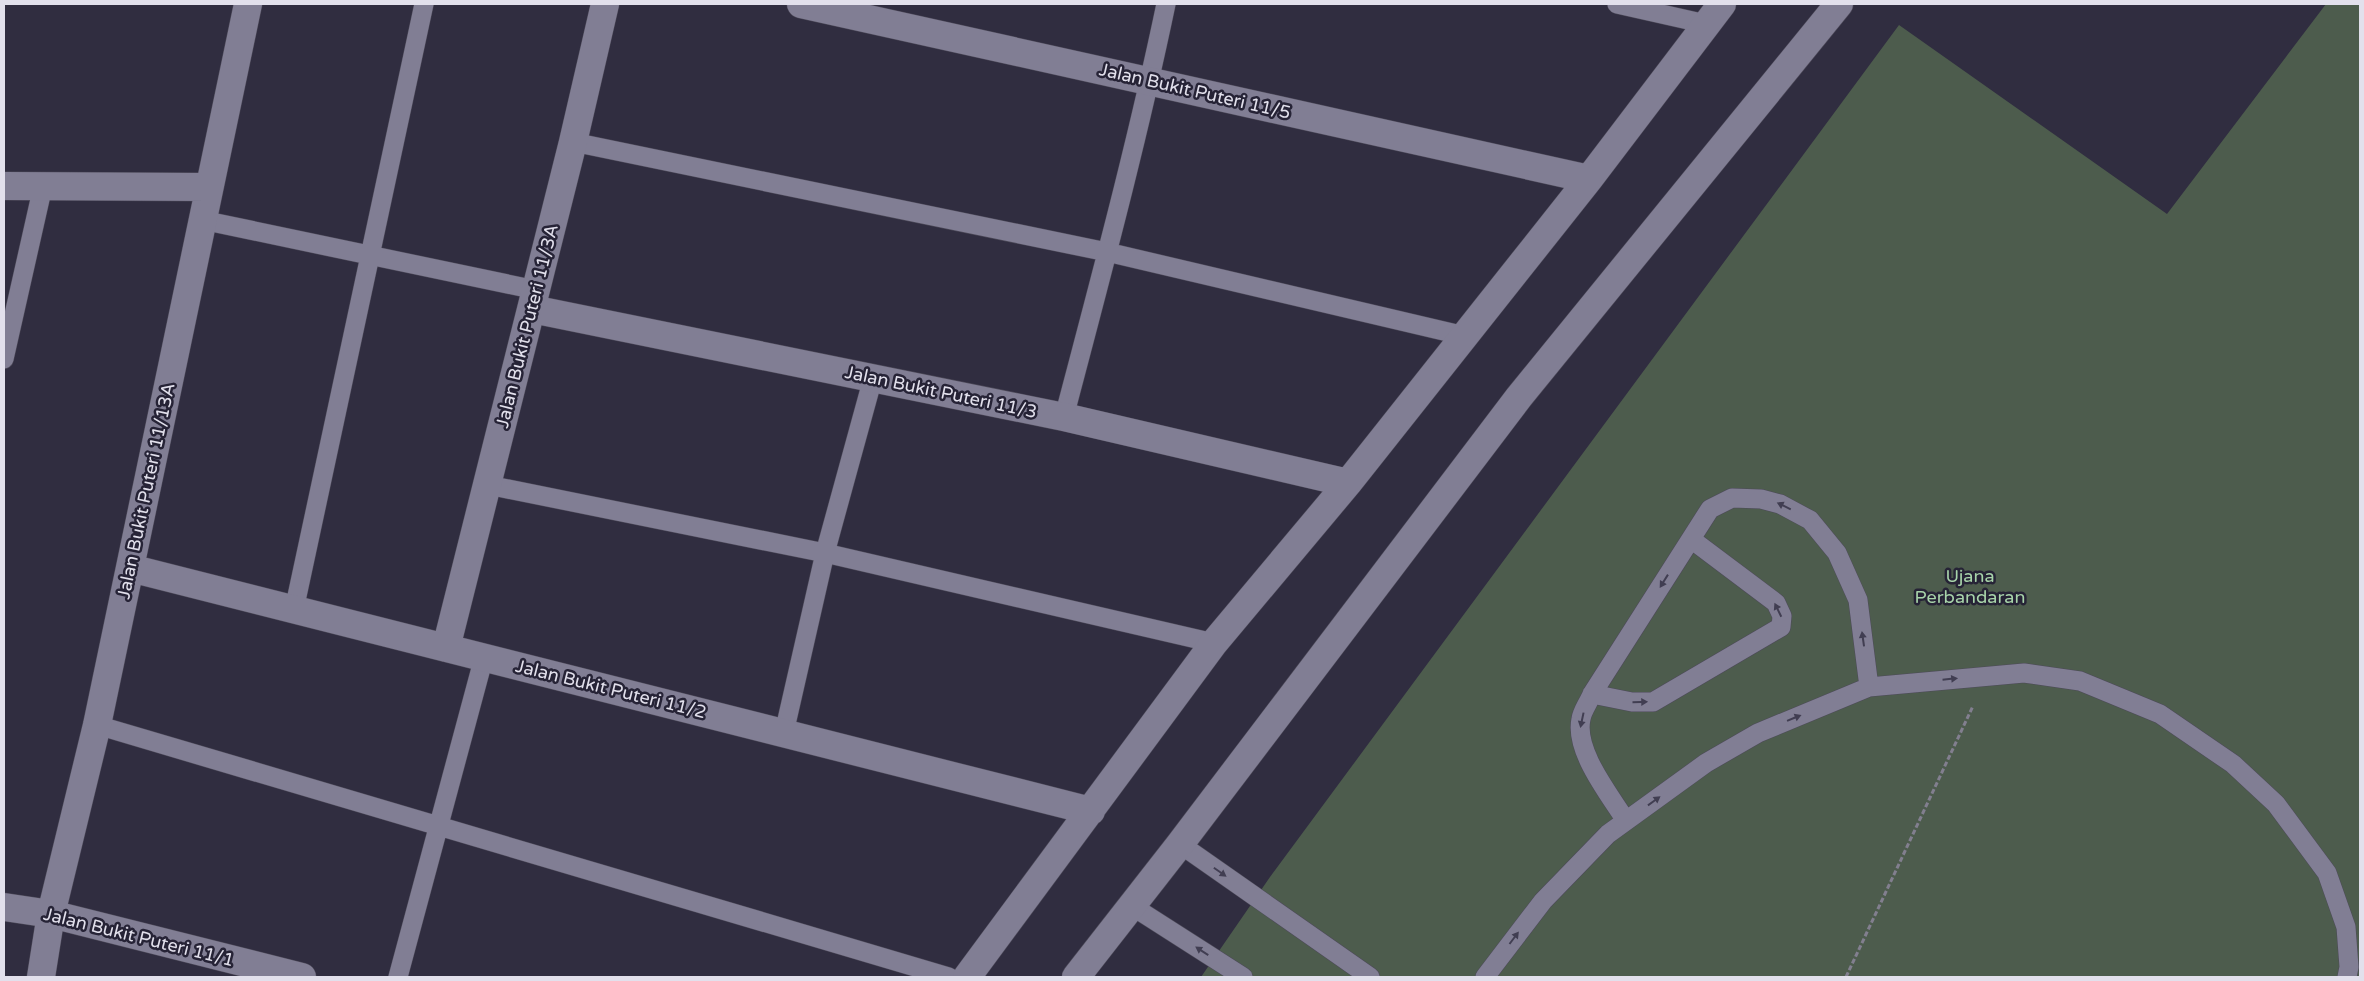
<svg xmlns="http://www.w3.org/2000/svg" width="2364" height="981" viewBox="0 0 2364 981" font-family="'Varela Round',sans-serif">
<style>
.park{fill:#4d5c4d}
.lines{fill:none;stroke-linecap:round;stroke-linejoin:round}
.service-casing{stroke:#4d4a59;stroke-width:20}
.minor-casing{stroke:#4d4a59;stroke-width:29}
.path{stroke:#827f8f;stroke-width:3;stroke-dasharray:5 2.5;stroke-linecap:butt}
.service{stroke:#817e94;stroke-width:19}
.minor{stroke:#817e94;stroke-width:28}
.oneway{fill:#413e52}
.labels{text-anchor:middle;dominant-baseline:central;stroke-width:5;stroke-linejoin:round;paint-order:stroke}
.street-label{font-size:18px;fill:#e2e0ec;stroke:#262336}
.park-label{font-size:18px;fill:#a8d4aa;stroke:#262336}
</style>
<rect width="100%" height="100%" fill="#302d40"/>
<!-- park -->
<path class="park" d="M2326 4H2360V977H1201L1270 877 1899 25 2167 214Z"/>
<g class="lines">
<!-- service casing -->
<g class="service-casing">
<path id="service" d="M1617 4 1706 24
M573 142 1107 252 1465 336
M202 220 536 290
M4 359 43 186
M1064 417C1100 280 1137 143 1166 4
M488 485 825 553 1214 643
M294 610 424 4
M1592 694 1632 702H1653L1781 627 1782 616 1776 603 1691 539
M97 725 949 977
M784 733 825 553 873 378
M1626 821C1610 795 1574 751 1581 719 1582 711 1589 702 1592 694L1710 509 1732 498 1761 499 1780 504 1810 520 1837 553 1858 600 1869 687
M1180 844 1370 977
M1132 906 1243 977
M398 977 484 657
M1485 977 1543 901 1608 834 1706 763 1758 733 1869 687 2024 673 2080 681 2160 714 2233 764 2276 804 2327 873 2346 927 2349 967 2347 977"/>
</g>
<!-- minor casing -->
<g class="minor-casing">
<path id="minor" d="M801 4 1589 179
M4 186 208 187
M532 309 1064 417 1348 483
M130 568 1091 811
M446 648 573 142 605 4
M4 907 51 914 302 977
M41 977 51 914 97 725 248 4
M967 977 1214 643 1348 483 1589 179 1722 4
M1076 977 1180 844 1519 397 1839 4"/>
</g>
<!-- path -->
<path class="path" d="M1846 977 1973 706"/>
<!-- service -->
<use href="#service" class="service"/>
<!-- minor -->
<use href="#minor" class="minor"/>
</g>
<!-- one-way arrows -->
<defs><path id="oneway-solid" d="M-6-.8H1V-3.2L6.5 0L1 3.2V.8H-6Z" transform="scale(1.25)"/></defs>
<g class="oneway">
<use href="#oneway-solid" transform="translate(1784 506) rotate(-154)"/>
<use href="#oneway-solid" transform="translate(1664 581) rotate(122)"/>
<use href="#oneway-solid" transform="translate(1778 610) rotate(-116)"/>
<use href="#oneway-solid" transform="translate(1863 639) rotate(-98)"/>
<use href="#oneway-solid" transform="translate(1950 679) rotate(-6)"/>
<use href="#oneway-solid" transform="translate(1640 702) rotate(-1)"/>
<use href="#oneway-solid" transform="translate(1794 718) rotate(-22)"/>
<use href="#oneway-solid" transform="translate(1582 720) rotate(102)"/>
<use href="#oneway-solid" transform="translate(1654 801) rotate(-36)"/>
<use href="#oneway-solid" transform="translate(1220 872) rotate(35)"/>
<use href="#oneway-solid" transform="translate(1514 938) rotate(-53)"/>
<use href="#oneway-solid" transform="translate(1202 951) rotate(-147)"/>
</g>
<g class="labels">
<!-- street labels -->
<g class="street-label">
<text transform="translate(1195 91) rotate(13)">Jalan Bukit Puteri 11/5</text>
<text transform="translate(527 326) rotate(-76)">Jalan Bukit Puteri 11/3A</text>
<text transform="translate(941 392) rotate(12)">Jalan Bukit Puteri 11/3</text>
<text transform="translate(146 491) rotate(-78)">Jalan Bukit Puteri 11/13A</text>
<text transform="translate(611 689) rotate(14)">Jalan Bukit Puteri 11/2</text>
<text transform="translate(139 937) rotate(14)">Jalan Bukit Puteri 11/1</text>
</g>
<!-- park labels -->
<g class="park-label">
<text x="1970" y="576">Ujana<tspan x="1970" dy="21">Perbandaran</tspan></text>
</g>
</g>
<!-- border -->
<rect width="2364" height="981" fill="none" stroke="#e2e0ec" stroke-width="10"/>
</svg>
